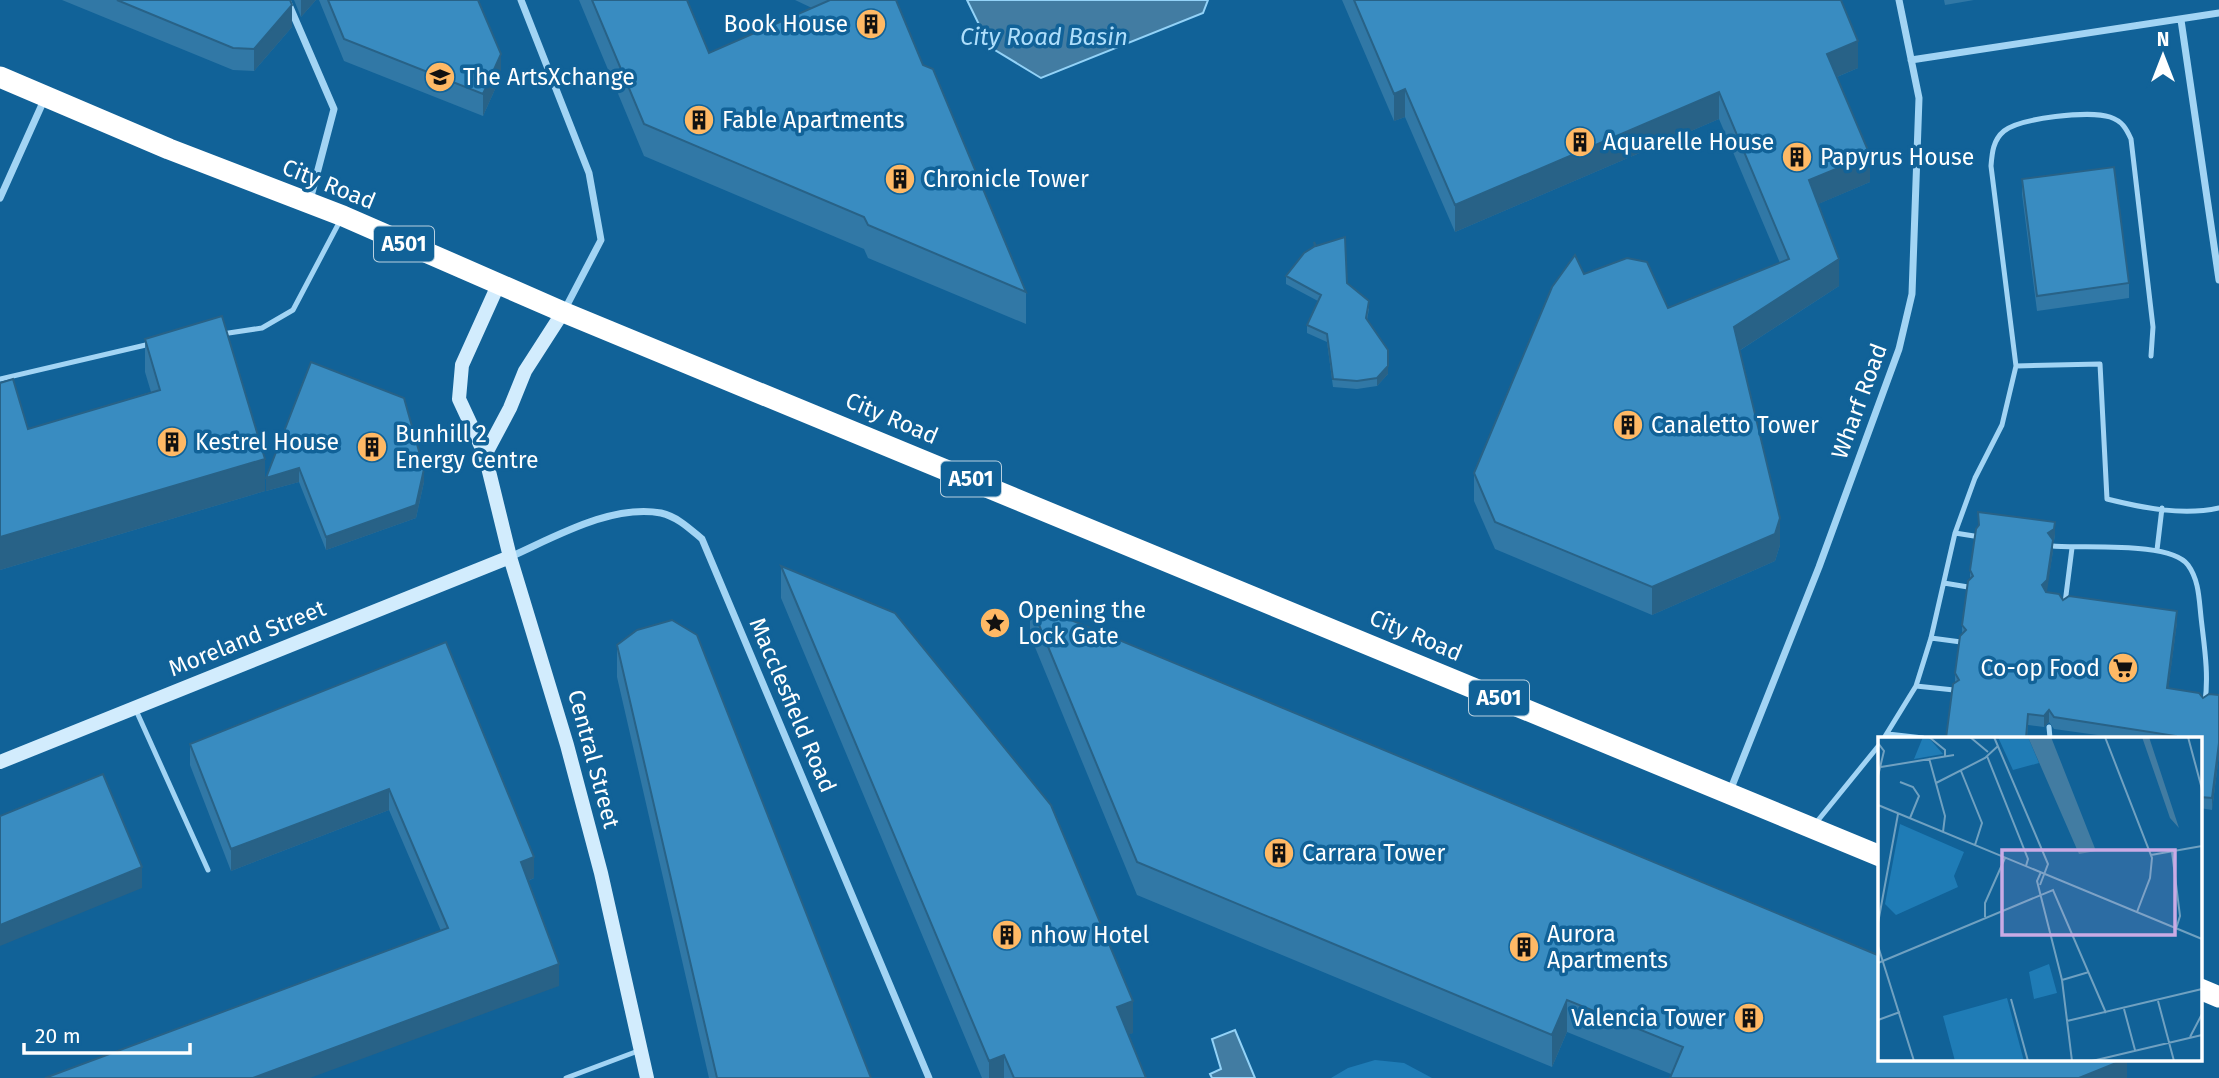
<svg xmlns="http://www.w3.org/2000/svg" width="2219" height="1078" viewBox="0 0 2219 1078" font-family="'Fira Sans',sans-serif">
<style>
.green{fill:#1f7cb6}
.water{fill:#427ca2;stroke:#93d2f7;stroke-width:2}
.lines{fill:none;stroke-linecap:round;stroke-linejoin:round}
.lane{stroke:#a2d4f4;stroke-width:5}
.street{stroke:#a2d4f4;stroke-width:7}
.secondary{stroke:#d2ecfd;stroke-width:14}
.highway{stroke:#fff;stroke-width:21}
.wall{fill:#3178a6}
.shaded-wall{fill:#286287}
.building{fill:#398cc1;stroke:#286287;stroke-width:2}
.labels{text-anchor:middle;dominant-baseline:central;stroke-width:7;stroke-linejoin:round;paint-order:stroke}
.shield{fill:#116298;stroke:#b8d0e0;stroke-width:2}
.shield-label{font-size:21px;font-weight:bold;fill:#fff}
.poi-label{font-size:23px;fill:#fff;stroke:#116298;text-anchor:start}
.street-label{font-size:23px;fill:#fff;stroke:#116298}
.water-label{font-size:24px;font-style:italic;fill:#aedefb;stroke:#116298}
.inset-road{fill:none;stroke:#70a1c1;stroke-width:2}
.view{fill:#caabe5;fill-opacity:0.15;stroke:#caabe5;stroke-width:3.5}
.inset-edge{fill:none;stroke:#fff;stroke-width:3.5}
</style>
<rect width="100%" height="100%" fill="#116298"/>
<!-- green -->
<path class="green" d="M1375 1060 1404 1063 1432 1078H1331L1348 1068Z"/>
<!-- water -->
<path class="water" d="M967 0H1208L1203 13 1041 78 990 47Z
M1235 1030 1255 1078H1212L1210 1074 1221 1069 1212 1039Z"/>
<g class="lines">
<!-- lane -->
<path class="lane" d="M222 334 262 328 293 310 341 219
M2016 366 2100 364 2107 499C2143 508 2183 516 2219 508
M0 379 150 344
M1955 533 1974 536
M2053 546C2084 549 2170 541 2188 565 2199 580 2199 599 2201 617 2204 645 2209 673 2205 702
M2157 550 2162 508
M1944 583 1968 587
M2065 603 2072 548
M1931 638 1961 642
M1916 686 1954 690
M135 708 208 870
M2049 727 2050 738
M1888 734 1923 738
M1884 738 1916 686 1931 638 1955 533 1975 478 2002 425 2016 366 1991 166C1992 153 1993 140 2004 131 2020 118 2090 110 2110 117 2122 121 2126 128 2131 139L2153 327 2151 356
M1815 824 1880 744
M566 1078 638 1051"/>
<!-- street -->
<path class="street" d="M287 0 334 109 310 200
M521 0 589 173 601 240 565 309
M2181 20 2219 280
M1911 60 2219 13
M0 198 44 100
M510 557C555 537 611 504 661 513 678 517 690 529 702 539L929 1078
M1730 791 1819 567 1899 349 1912 294 1919 98 1899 0"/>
<!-- secondary -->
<path class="secondary" d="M499 283 462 365 459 399 485 455 510 557 567 745 601 873 647 1078
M485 455 510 408 525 371 563 312
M0 762 510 557"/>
<!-- highway -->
<path class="highway" d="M0 77 169 149 343 216 563 312 1880 856
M2200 989 2219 997"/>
</g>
<!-- wall -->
<path class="wall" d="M62 0H290L292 27 254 71 233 70Z
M294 0H316L301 17Z
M319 0H478L501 76 483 116 344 61Z
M579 0H687L709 53 812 8 795 0H896L923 65 1026 292V324L868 258 864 249 644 156Z
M1342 0H1841L1858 68 1837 77 1870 182 1818 204 1839 286 1739 351 1780 545 1775 561 1652 615 1495 549 1474 501V473L1584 274 1668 308 1780 263 1719 119 1455 232 1405 117 1394 121Z
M1944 0H1974L1945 5Z
M2022 179 2129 283V298L2037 311 2022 194Z
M1286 276 1347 283 1369 309 1367 320 1388 374 1377 386 1357 389 1333 387 1327 342 1307 333V325L1318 301 1286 284Z
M145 339 265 491 0 570V383L28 429 151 392 145 372Z
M311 362 424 482 416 518 326 550 299 482 266 491Z
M1978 512 2055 534 2054 541 2053 542V551L2046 593 2063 600 2177 622 2168 689 2203 698 2219 695V755L2212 810 2200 808V738H2119L2054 729 2049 722 2044 727 2028 725 2027 738H1946L1955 683V673L1962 634V625L1970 579V570L1978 526Z
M781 566 1133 1033 1128 1034 1146 1078H982L781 598Z
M1030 603 2127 1078 1671 1074 1567 1032 1552 1067 1137 895 1030 635Z
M446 642 534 878 528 881 559 986 441 931 389 810 231 871 190 765V744Z
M617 645 871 1078H709L617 677Z"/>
<!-- shaded-wall -->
<path class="shaded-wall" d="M301 0H316L301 17Z
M292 5V27L254 71V49Z
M1858 41V68L1827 81V54Z
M501 54V76L483 116V94Z
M1405 89V117L1394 121V94Z
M1719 92V119L1455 232V205Z
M1870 155V182L1809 208V180Z
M1839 259V286L1734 354V327Z
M1388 350V374L1377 386V378Z
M265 459V491L0 570V537Z
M299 468V482L266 491V478Z
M424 469V482L416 518 326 550V537Z
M1780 518V545L1775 561 1652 615V587Z
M2055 522V534L2054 541 2053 542V551L2047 592 2042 597V585L2048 533Z
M2177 611V622L2167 700V688Z
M2049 710V722L2044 727V716Z
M2219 743V755L2212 810V798Z
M389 789V810L231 871V849Z
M534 857V878L521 884V862Z
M142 867V888L0 946V925Z
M559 964V986L310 1078H253Z
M1567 1000V1032L1552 1067V1035Z
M1133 1001V1033L1117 1039V1007Z
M1004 1055V1078H989V1061Z
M2127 1059V1078H2079Z"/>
<!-- building -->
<path class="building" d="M117 0H290L292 5 254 49 233 48Z
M328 0H478L501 54 483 94 344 39Z
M592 0H687L709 53 830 0H896L923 65 933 69 1026 292 868 225 864 217 644 124Z
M1354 0H1841L1858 41 1827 54 1870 155 1809 180 1839 259 1734 327 1780 518 1775 534 1652 587 1495 522 1474 473 1552 287 1575 255 1584 274 1627 258 1647 262 1668 308 1789 259 1719 92 1455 205 1405 89 1394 94Z
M2114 167 2129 283 2037 296 2022 179Z
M1345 237 1347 283 1369 301 1366 318 1388 350V366L1377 378 1357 381 1333 379 1327 334 1307 325 1321 295 1286 276 1304 253 1315 246 1314 242 1316 246Z
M222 316 265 459 0 537V383L13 379 28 429 160 390 145 339Z
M311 362 404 398 424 469 416 505 326 537 299 468 266 478Z
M1978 512 2055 522 2054 529 2048 533 2053 540 2047 580 2042 585 2046 592 2059 594 2063 600 2069 596 2177 611 2167 688 2199 693 2203 698 2209 694 2219 695V743L2212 798 2200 797V738H2176V736L2054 717 2049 710 2044 716 2028 714 2026 738H1946L1953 684 1959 680 1955 673 1960 636 1966 630 1962 625 1968 581 1973 576 1970 570 1976 529 1979 525Z
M781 566 895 613 1051 805 1133 1001 1117 1007 1146 1078H1014L1004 1055 989 1061Z
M1030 603 1880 956V1059H2126L2079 1078H1670L1683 1047 1567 1000 1552 1035 1137 862Z
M672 620 697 635 871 1078H717L617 645 637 630Z
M446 642 534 857 521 862 559 964 253 1078H45L448 928 389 789 231 849 190 744Z
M103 774 142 867 0 925V816Z"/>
<!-- icons -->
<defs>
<g id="building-disc" transform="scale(1.575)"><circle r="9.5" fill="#ffb965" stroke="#116298"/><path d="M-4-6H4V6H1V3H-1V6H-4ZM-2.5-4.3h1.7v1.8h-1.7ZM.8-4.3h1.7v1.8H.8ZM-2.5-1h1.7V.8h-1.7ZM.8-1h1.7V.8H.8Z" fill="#111"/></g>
<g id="school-disc" transform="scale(1.575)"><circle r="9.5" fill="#ffb965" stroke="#116298"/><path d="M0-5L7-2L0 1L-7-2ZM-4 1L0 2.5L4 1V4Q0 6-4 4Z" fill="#111"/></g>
<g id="sight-disc" transform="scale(1.575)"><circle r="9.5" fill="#ffb965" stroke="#116298"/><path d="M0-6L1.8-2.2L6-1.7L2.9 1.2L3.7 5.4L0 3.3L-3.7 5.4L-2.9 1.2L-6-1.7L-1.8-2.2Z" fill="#111"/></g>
<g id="supermarket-disc" transform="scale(1.575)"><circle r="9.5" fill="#ffb965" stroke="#116298"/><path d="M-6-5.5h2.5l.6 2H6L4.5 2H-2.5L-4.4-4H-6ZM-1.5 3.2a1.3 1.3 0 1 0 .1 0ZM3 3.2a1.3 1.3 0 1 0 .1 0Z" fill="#111"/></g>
</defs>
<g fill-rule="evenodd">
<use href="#building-disc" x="871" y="24"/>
<use href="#school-disc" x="440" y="77"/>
<use href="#building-disc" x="699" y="120"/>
<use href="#building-disc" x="1580" y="142"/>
<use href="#building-disc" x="1797" y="157"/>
<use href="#building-disc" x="900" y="179"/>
<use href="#building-disc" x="1628" y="425"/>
<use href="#building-disc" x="172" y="442"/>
<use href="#building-disc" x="372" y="447"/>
<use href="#sight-disc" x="995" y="623"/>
<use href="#supermarket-disc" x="2123" y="668"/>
<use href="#building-disc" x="1279" y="853"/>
<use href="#building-disc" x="1007" y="935"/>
<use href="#building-disc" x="1524" y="947"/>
<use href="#building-disc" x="1749" y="1018"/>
</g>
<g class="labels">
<!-- shield labels -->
<g class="shield">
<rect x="374" y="226.5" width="60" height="35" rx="5"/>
<rect x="941" y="461.5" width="60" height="35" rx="5"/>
<rect x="1469" y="680.5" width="60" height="35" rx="5"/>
</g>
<g class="shield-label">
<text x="404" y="244">A501</text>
<text x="971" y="479">A501</text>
<text x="1499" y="698">A501</text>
</g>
<!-- poi labels -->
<g class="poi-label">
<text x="848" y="24" text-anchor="end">Book House</text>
<text x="463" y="77">The ArtsXchange</text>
<text x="722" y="120">Fable Apartments</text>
<text x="1603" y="142">Aquarelle House</text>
<text x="1820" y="157">Papyrus House</text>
<text x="923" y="179">Chronicle Tower</text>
<text x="1651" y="425">Canaletto Tower</text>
<text x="395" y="434">Bunhill 2<tspan x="395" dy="26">Energy Centre</tspan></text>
<text x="195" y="442">Kestrel House</text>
<text x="1018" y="610">Opening the<tspan x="1018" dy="26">Lock Gate</tspan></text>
<text x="2100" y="668" text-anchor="end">Co-op Food</text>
<text x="1302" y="853">Carrara Tower</text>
<text x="1547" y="934">Aurora<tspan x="1547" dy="26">Apartments</tspan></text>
<text x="1030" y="935">nhow Hotel</text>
<text x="1726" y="1018" text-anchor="end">Valencia Tower</text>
</g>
<!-- street labels -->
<g class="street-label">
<text transform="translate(329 184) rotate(22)">City Road</text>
<text transform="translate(1859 401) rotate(-70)">Wharf Road</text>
<text transform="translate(892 418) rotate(23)">City Road</text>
<text transform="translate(1416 635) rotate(23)">City Road</text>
<text transform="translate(247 638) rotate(-22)">Moreland Street</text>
<text transform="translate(793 705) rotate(67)">Macclesfield Road</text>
<text transform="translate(594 759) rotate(75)">Central Street</text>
</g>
<!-- water labels -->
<g class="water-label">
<text x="1044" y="37">City Road Basin</text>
</g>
</g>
<!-- overview -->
<g transform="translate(1878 737)">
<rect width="324" height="324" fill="#116298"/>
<path d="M45 0H50L65 17 36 22ZM120 0H150L161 26 135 33ZM22 87 86 115 76 139 80 150 18 178 7 167ZM171 227 179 256 156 262 151 235ZM129 261 146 324H77L65 279Z" fill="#1f7cb6"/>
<path d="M150 0H173L218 114 201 117ZM264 0H271L301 91 292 81Z" fill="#427ca2"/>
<path class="inset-road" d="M51 0 67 13V19M92 0 110 15M116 0 170 127 162 148M227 0 274 121 272 141 259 175M310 0 324 52M0 6 6 14 0 39M109 19 150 122 148 129M51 21 67 79 65 95M3 30 76 18M83 34 104 86 97 108M22 45 35 50 41 59 32 81M58 46 107 21 120 9M0 68 324 202M294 115 302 179 298 192M273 118 324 109M163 135 159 144 184 243 194 324M107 180V166L127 121M0 186 20 77M0 209 36 324M0 226 175 153 228 276M184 243 211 235M133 262 150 324M280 264 296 324M246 272 257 313M0 283 22 275M189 284 324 252M312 300 324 277M214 324 324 298"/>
<path class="view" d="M124 113H297V198H124Z"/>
<rect width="324" height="324" class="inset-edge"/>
</g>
<!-- north arrow -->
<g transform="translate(2163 56)" stroke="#116298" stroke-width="5" paint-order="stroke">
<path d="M0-5L12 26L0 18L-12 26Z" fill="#ffffff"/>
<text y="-10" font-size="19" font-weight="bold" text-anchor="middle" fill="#ffffff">N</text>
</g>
<!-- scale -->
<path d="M24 1043v10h166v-10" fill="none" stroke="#ffffff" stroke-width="3.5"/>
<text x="35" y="1043" font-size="21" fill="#ffffff" stroke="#116298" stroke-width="5" paint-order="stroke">20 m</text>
</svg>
